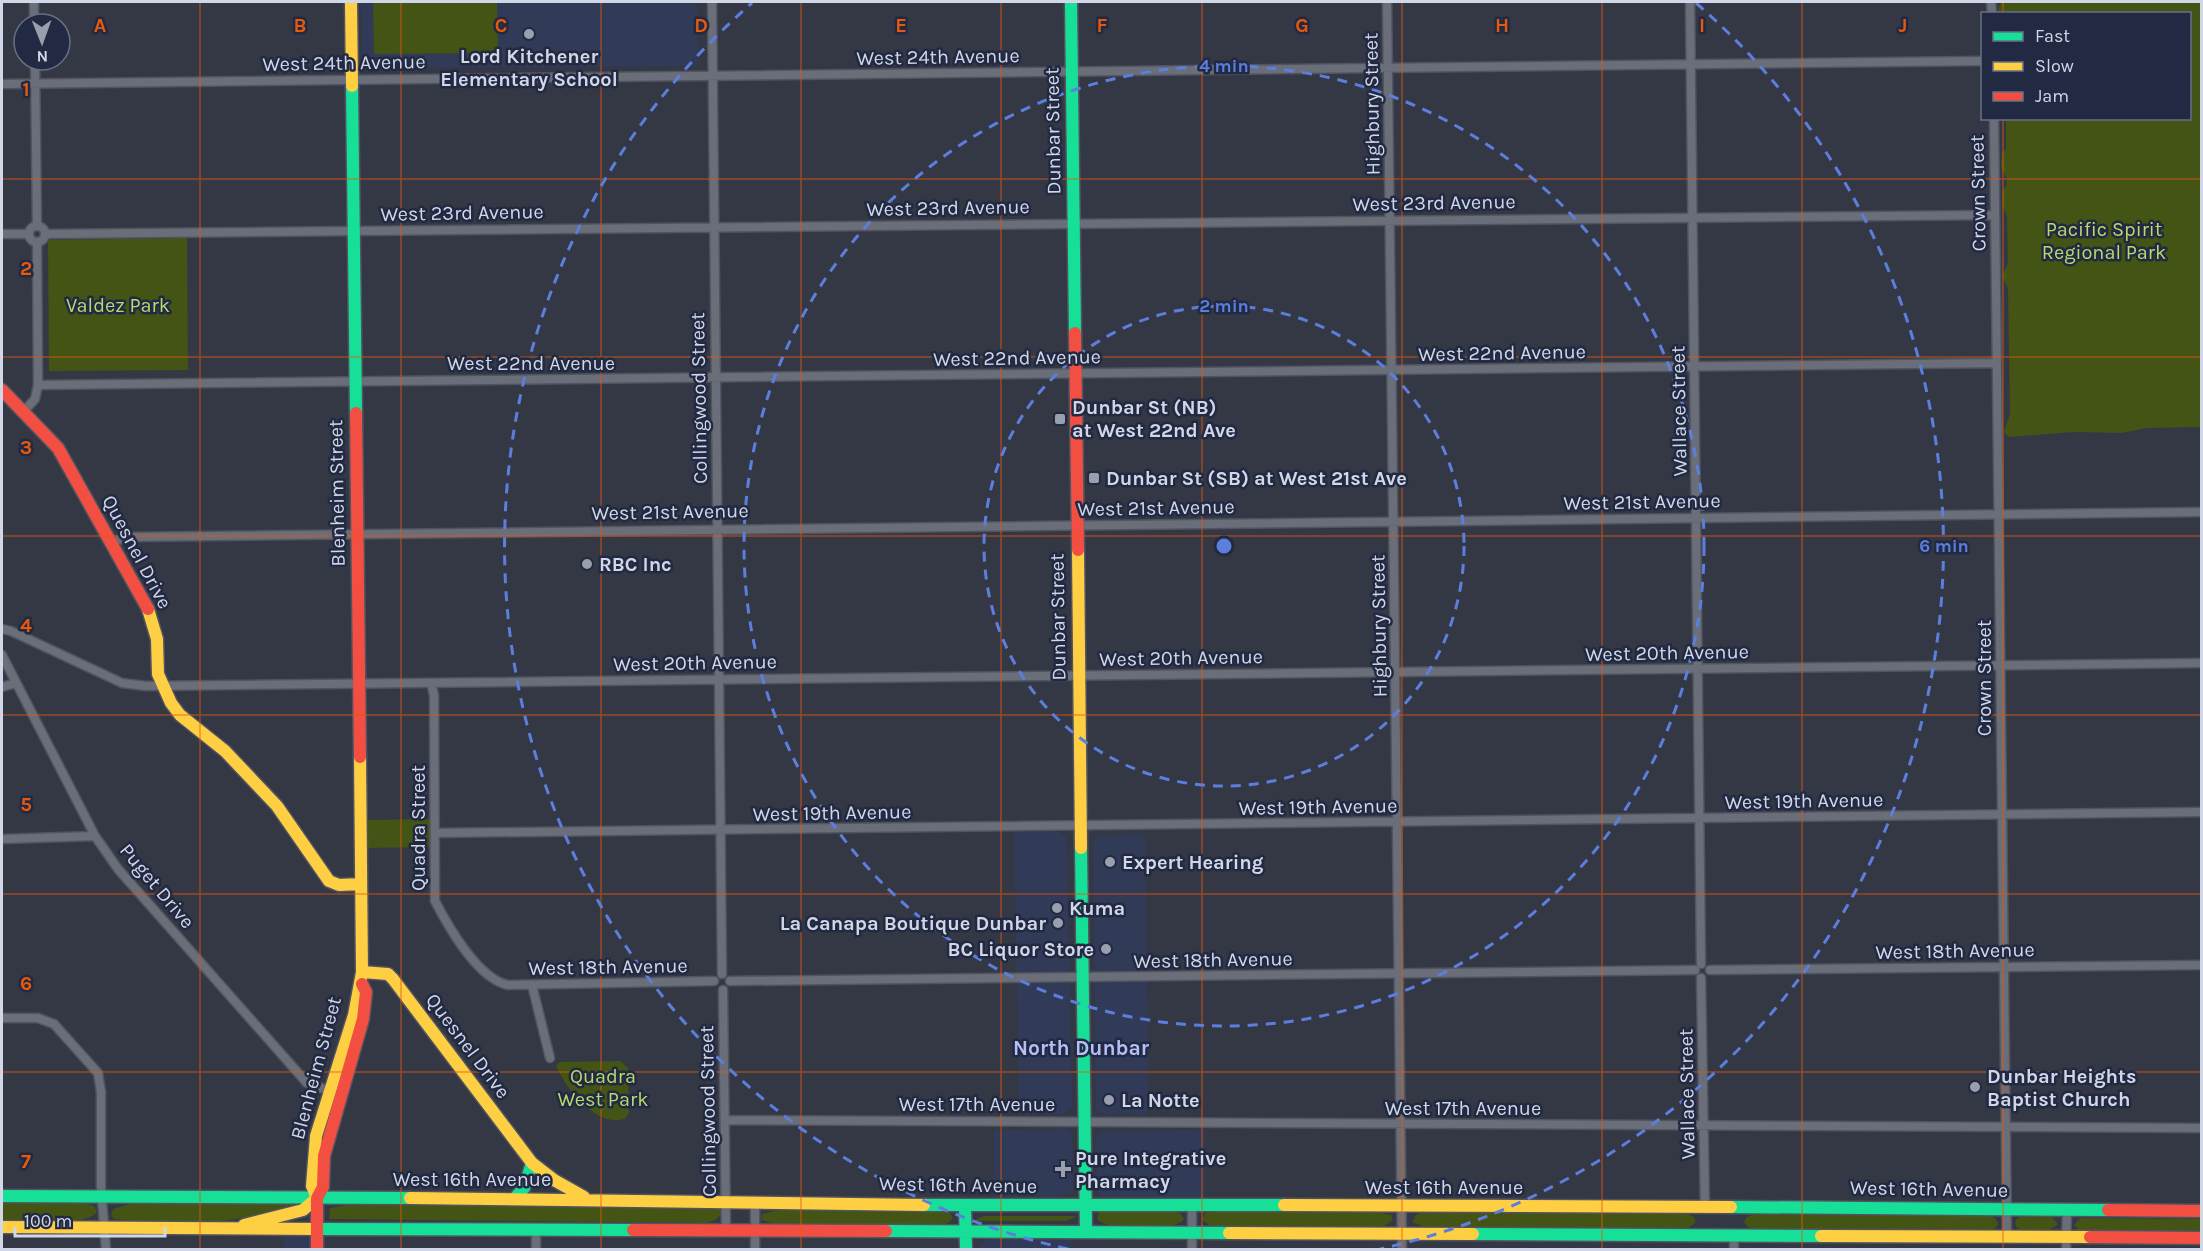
<svg xmlns="http://www.w3.org/2000/svg" width="2203" height="1251" viewBox="0 0 2203 1251" font-family="Karla,sans-serif">
<style>
.built{fill:#313b57}
.green{fill:#435415}
.lines{fill:none;stroke-linecap:round;stroke-linejoin:round}
.street-casing{stroke:#515460;stroke-width:11}
.fast-casing{stroke:#515460;stroke-width:15}
.slow-casing{stroke:#515460;stroke-width:15}
.jam-casing{stroke:#515460;stroke-width:15}
.street{stroke:#6a6e78;stroke-width:8}
.fast{stroke:#16e098;stroke-width:12}
.slow{stroke:#ffcf43;stroke-width:12}
.jam{stroke:#f24e42;stroke-width:12}
.grid{fill:none;stroke:#e8590c;stroke-width:1.5;stroke-opacity:0.55}
.ring{fill:none;stroke:#5c7edd;stroke-width:3;stroke-dasharray:10 8}
.poi-dot{fill:#9a9fae;stroke:#222a43;stroke-width:2}
.labels{text-anchor:middle;dominant-baseline:central;stroke-width:5;stroke-linejoin:round;paint-order:stroke}
.poi-label{font-size:20px;font-weight:bold;fill:#d1d7e7;stroke:#222a43;text-anchor:start}
.street-label{font-size:20px;fill:#d1d7e7;stroke:#222a43}
.park-label{font-size:20px;fill:#b8d96d;stroke:#222a43}
.neighbourhood-label{font-size:21px;font-weight:bold;fill:#b7bef6;stroke:#222a43}
.grid-label{font-size:20px;text-anchor:middle;font-weight:bold;fill:#e8590c;stroke:#222a43;stroke-width:5;stroke-linejoin:round;paint-order:stroke}
.centre{fill:#5c7edd;stroke:#222a43;stroke-width:3}
.ring-label{font-size:18px;text-anchor:middle;font-weight:bold;fill:#5c7edd;stroke:#222a43;stroke-width:5;stroke-linejoin:round;paint-order:stroke}
</style>
<rect width="100%" height="100%" fill="#343845"/>
<!-- built -->
<path class="built" d="M361 2H697L698 66 362 68Z
M1014 832H1059L1067 837 1072 1108 1065 1114H1021L1019 1108Z
M1142 834 1145 840 1149 1109 1146 1115 1103 1114 1098 1112 1096 1108 1093 842 1098 836Z
M1059 1128 1069 1129 1072 1134 1073 1187 1069 1193 1060 1196H994V1130L1055 1131Z
M1205 1130V1197L1106 1198 1097 1192 1096 1138 1100 1132Z
M284 1235 307 1237 311 1249H284Z
M991 1239 1072 1240V1249H979L984 1241Z"/>
<!-- green -->
<path class="green" d="M373 2H497L498 53 374 54Z
M2001 2H2201V427L2147 428 2122 433 2074 432 2008 437 2004 432 2010 414 2008 288 2002 277 2008 263 2007 216 2002 205V192L2007 184 2006 177 2001 168 2002 153 2006 149V119L2190 118V14L1997 13Z
M187 238 188 370 49 371 48 240Z
M431 819V847L366 848 365 820Z
M620 1061 628 1068 629 1112 626 1118C598 1130 566 1089 556 1066L560 1062Z
M2 1201 79 1202 94 1206 97 1212C86 1227 21 1222 2 1222Z
M137 1202 277 1203 298 1206C232 1224 183 1227 115 1219L111 1216 113 1209Z
M359 1203 714 1206 721 1207 723 1212 716 1220 706 1223 329 1219 330 1208Z
M790 1207 938 1209 950 1213 953 1218 950 1222 940 1226 780 1225 761 1220 762 1214Z
M1105 1210H1171L1181 1214 1184 1219C1175 1233 1107 1231 1097 1219L1099 1212Z
M1222 1210 1376 1212 1391 1215 1393 1220 1380 1229 1212 1227 1202 1220 1205 1213Z
M1424 1211 1685 1212 1694 1217 1696 1222 1686 1230 1429 1229 1412 1222 1416 1215Z
M1756 1213 1984 1214 1995 1218 1998 1224 1996 1228 1979 1233 1761 1231 1748 1227 1744 1222 1746 1218Z
M2022 1215 2051 1216 2058 1224C2049 1233 2027 1233 2016 1227L2015 1221Z
M984 1216H1075L1076 1217 1066 1221H973Z
M2080 1218 2201 1219V1231H2079L2074 1225Z"/>
<g class="lines">
<!-- street casing -->
<g class="street-casing">
<path id="street" d="M34 2V24
M712 2 722 974
M1387 2 1402 1250
M1690 2 1701 964
M1991 2 1992 14
M35 60 37 226
M2 84 1982 61
M1994 118 2007 1238
M29 234a8 8 0 1 1 16 0a8 8 0 1 1-16 0Z
M2 234H29
M45 234 1995 215
M38 385 1996 363
M24 411 35 399 38 385 37 242
M112 542 128 537 2202 512
M2 629 11 631 122 683 146 686 2202 663
M2 655 95 836 118 869 307 1083 333 1092
M431 683 434 695 435 901C448 926 478 979 508 985L714 981
M2 687 16 683
M435 833 2202 812
M2 839 95 836
M1710 970 2202 965
M1701 978 1705 1209
M730 981 1695 970
M532 985 550 1058
M723 990 726 1231
M2 1018H38L54 1024 98 1073 101 1092V1187L106 1250
M725 1120 2202 1128
M536 1230V1250
M755 1250V1201
M1192 1250V1205
M1734 1250V1235
M2066 1250 2067 1210"/>
</g>
<!-- fast casing -->
<g class="fast-casing">
<path id="fast" d="M1071 2 1075 333
M352 86 356 413
M1081 848 1086 1231
M2 1196 410 1198
M514 1199 524 1188 532 1163
M924 1205H1284
M965 1206 966 1250
M1731 1207 2108 1210
M317 1229 633 1230
M886 1231 1229 1233
M1473 1234 1821 1236"/>
</g>
<!-- slow casing -->
<g class="slow-casing">
<path id="slow" d="M351 2 352 86
M1078 550 1081 848
M148 609 157 639 158 674 171 703 180 715 225 751 277 806 329 881 339 885 361 884
M362 972 388 974 393 979 532 1163 554 1180 584 1197
M317 1198 312 1186 316 1136 354 1015 362 972 360 757
M410 1198 924 1205
M1284 1205 1731 1207
M244 1225 303 1210 317 1198
M2 1227 317 1229
M1229 1233 1473 1234
M1821 1236 2090 1237"/>
</g>
<!-- jam casing -->
<g class="jam-casing">
<path id="jam" d="M1075 333 1078 550
M2 390 58 448 148 609
M356 413 360 757
M2108 1210 2202 1211
M633 1230 886 1231
M2090 1237 2202 1238
M317 1250V1198L323 1187 324 1156 363 1019 366 992 362 984"/>
</g>
<!-- street -->
<use href="#street" class="street"/>
<!-- fast -->
<use href="#fast" class="fast"/>
<!-- slow -->
<use href="#slow" class="slow"/>
<!-- jam -->
<use href="#jam" class="jam"/>
</g>
<!-- grid -->
<path class="grid" d="M200 2V1250M401 2V1250M601 2V1250M801 2V1250M1001 2V1250M1202 2V1250M1402 2V1250M1602 2V1250M1802 2V1250M2003 2V14M2003 118V1250M2 179H2202M2 357H2202M2 536H2202M2 715H2202M2 894H2202M2 1072H2202"/>
<!-- distance rings -->
<g class="ring">
<circle cx="1224" cy="546" r="240"/>
<circle cx="1224" cy="546" r="480"/>
<path d="M1068 1249A720 720 0 0 1 752 3M1696 3A720 720 0 0 1 1380 1249"/>
</g>
<!-- markers -->
<g class="poi-dot">
<circle cx="529" cy="34" r="6"/>
<rect x="1054" y="413" width="12" height="12" rx="3"/>
<rect x="1088" y="472" width="12" height="12" rx="3"/>
<circle cx="587" cy="564" r="6"/>
<circle cx="1110" cy="862" r="6"/>
<circle cx="1057" cy="908" r="6"/>
<circle cx="1058" cy="923" r="6"/>
<circle cx="1106" cy="949" r="6"/>
<circle cx="1975" cy="1087" r="6"/>
<circle cx="1109" cy="1100" r="6"/>
<path d="M1060 1160h6v6h6v6h-6v6h-6v-6h-6v-6h6z"/>
</g>
<g class="labels">
<!-- poi labels -->
<g class="poi-label">
<text x="529" y="56" text-anchor="middle">Lord Kitchener<tspan x="529" dy="23">Elementary School</tspan></text>
<text x="1072" y="407">Dunbar St (NB)<tspan x="1072" dy="23">at West 22nd Ave</tspan></text>
<text x="1106" y="478">Dunbar St (SB) at West 21st Ave</text>
<text x="599" y="564">RBC Inc</text>
<text x="1122" y="862">Expert Hearing</text>
<text x="1069" y="908">Kuma</text>
<text x="1046" y="923" text-anchor="end">La Canapa Boutique Dunbar</text>
<text x="1094" y="949" text-anchor="end">BC Liquor Store</text>
<text x="1987" y="1076">Dunbar Heights<tspan x="1987" dy="23">Baptist Church</tspan></text>
<text x="1121" y="1100">La Notte</text>
<text x="1075" y="1158">Pure Integrative<tspan x="1075" dy="23">Pharmacy</tspan></text>
</g>
<!-- street labels -->
<g class="street-label">
<text transform="translate(938 57) rotate(-1)">West 24th Avenue</text>
<text transform="translate(344 63) rotate(-1)">West 24th Avenue</text>
<text transform="translate(1372 104) rotate(-91)">Highbury Street</text>
<text transform="translate(1053 131) rotate(-91)">Dunbar Street</text>
<text transform="translate(1978 193) rotate(-91)">Crown Street</text>
<text transform="translate(1434 203) rotate(-1)">West 23rd Avenue</text>
<text transform="translate(948 208) rotate(-1)">West 23rd Avenue</text>
<text transform="translate(462 213) rotate(-1)">West 23rd Avenue</text>
<text transform="translate(1502 353) rotate(-1)">West 22nd Avenue</text>
<text transform="translate(1017 358) rotate(-1)">West 22nd Avenue</text>
<text x="531" y="363">West 22nd Avenue</text>
<text transform="translate(699 398) rotate(-91)">Collingwood Street</text>
<text transform="translate(1679 411) rotate(-91)">Wallace Street</text>
<text transform="translate(337 493) rotate(-91)">Blenheim Street</text>
<text transform="translate(1642 502) rotate(-1)">West 21st Avenue</text>
<text transform="translate(1156 508) rotate(-1)">West 21st Avenue</text>
<text transform="translate(670 512) rotate(-1)">West 21st Avenue</text>
<text transform="translate(137 552) rotate(62)">Quesnel Drive</text>
<text transform="translate(1058 617) rotate(-91)">Dunbar Street</text>
<text transform="translate(1379 626) rotate(-91)">Highbury Street</text>
<text transform="translate(1667 653) rotate(-1)">West 20th Avenue</text>
<text transform="translate(1181 658) rotate(-1)">West 20th Avenue</text>
<text transform="translate(695 663) rotate(-1)">West 20th Avenue</text>
<text transform="translate(1984 678) rotate(-90)">Crown Street</text>
<text transform="translate(1804 801) rotate(-1)">West 19th Avenue</text>
<text transform="translate(1318 807) rotate(-1)">West 19th Avenue</text>
<text transform="translate(832 813) rotate(-1)">West 19th Avenue</text>
<text transform="translate(418 828) rotate(-90)">Quadra Street</text>
<text transform="translate(157 886) rotate(50)">Puget Drive</text>
<text transform="translate(1955 951) rotate(-1)">West 18th Avenue</text>
<text transform="translate(1213 960) rotate(-1)">West 18th Avenue</text>
<text transform="translate(608 967) rotate(-1)">West 18th Avenue</text>
<text transform="translate(468 1046) rotate(53)">Quesnel Drive</text>
<text transform="translate(316 1068) rotate(-75)">Blenheim Street</text>
<text transform="translate(1687 1094) rotate(-91)">Wallace Street</text>
<text x="977" y="1104">West 17th Avenue</text>
<text x="1463" y="1108">West 17th Avenue</text>
<text transform="translate(708 1111) rotate(-91)">Collingwood Street</text>
<text x="472" y="1179">West 16th Avenue</text>
<text transform="translate(958 1185) rotate(1)">West 16th Avenue</text>
<text x="1444" y="1187">West 16th Avenue</text>
<text transform="translate(1929 1189) rotate(1)">West 16th Avenue</text>
</g>
<!-- park labels -->
<g class="park-label">
<text x="2104" y="229">Pacific Spirit<tspan x="2104" dy="23">Regional Park</tspan></text>
<text x="118" y="305">Valdez Park</text>
<text x="603" y="1076">Quadra<tspan x="603" dy="23">West Park</tspan></text>
</g>
<!-- neighbourhood labels -->
<g class="neighbourhood-label">
<text x="1081" y="1048">North Dunbar</text>
</g>
</g>
<g class="grid-label">
<text x="100" y="32">A</text>
<text x="300" y="32">B</text>
<text x="501" y="32">C</text>
<text x="701" y="32">D</text>
<text x="901" y="32">E</text>
<text x="1102" y="32">F</text>
<text x="1302" y="32">G</text>
<text x="1502" y="32">H</text>
<text x="1702" y="32">I</text>
<text x="1903" y="32">J</text>
<text x="26" y="96">1</text>
<text x="26" y="275">2</text>
<text x="26" y="454">3</text>
<text x="26" y="632">4</text>
<text x="26" y="811">5</text>
<text x="26" y="990">6</text>
<text x="26" y="1168">7</text>
</g>
<circle cx="1224" cy="546" r="9" class="centre"/>
<g class="ring-label">
<text x="1224" y="72">4 min</text>
<text x="1224" y="312">2 min</text>
<text x="1944" y="552">6 min</text>
</g>
<!-- border -->
<rect width="2203" height="1251" fill="none" stroke="#d1d7e7" stroke-width="6"/>
<!-- legend -->
<rect x="1981" y="12" width="210" height="108" fill="#222a43" stroke="#686f85" stroke-width="1.5"/>
<rect x="1993" y="32" width="30" height="9" fill="#16e098" stroke="#686f85" stroke-width="1.5"/>
<text x="2035" y="42" font-size="18" fill="#d1d7e7">Fast</text>
<rect x="1993" y="62" width="30" height="9" fill="#ffcf43" stroke="#686f85" stroke-width="1.5"/>
<text x="2035" y="72" font-size="18" fill="#d1d7e7">Slow</text>
<rect x="1993" y="92" width="30" height="9" fill="#f24e42" stroke="#686f85" stroke-width="1.5"/>
<text x="2035" y="102" font-size="18" fill="#d1d7e7">Jam</text>
<!-- north arrow -->
<g transform="translate(42 42) rotate(179)"><circle r="28" fill="#222a43" stroke="#686f85" stroke-width="1.5"/>
<path d="M0-4.5L10 22L0 15L-10 22Z" fill="#9a9fae"/>
<text y="-9" font-size="16" font-weight="bold" text-anchor="middle" fill="#d1d7e7">N</text>
</g>
<!-- scale -->
<path d="M15 1227v9h150v-9" fill="none" stroke="#d1d7e7" stroke-width="3"/>
<text x="24" y="1227" font-size="18" fill="#d1d7e7" stroke="#222a43" stroke-width="4.5" paint-order="stroke">100 m</text>
</svg>
